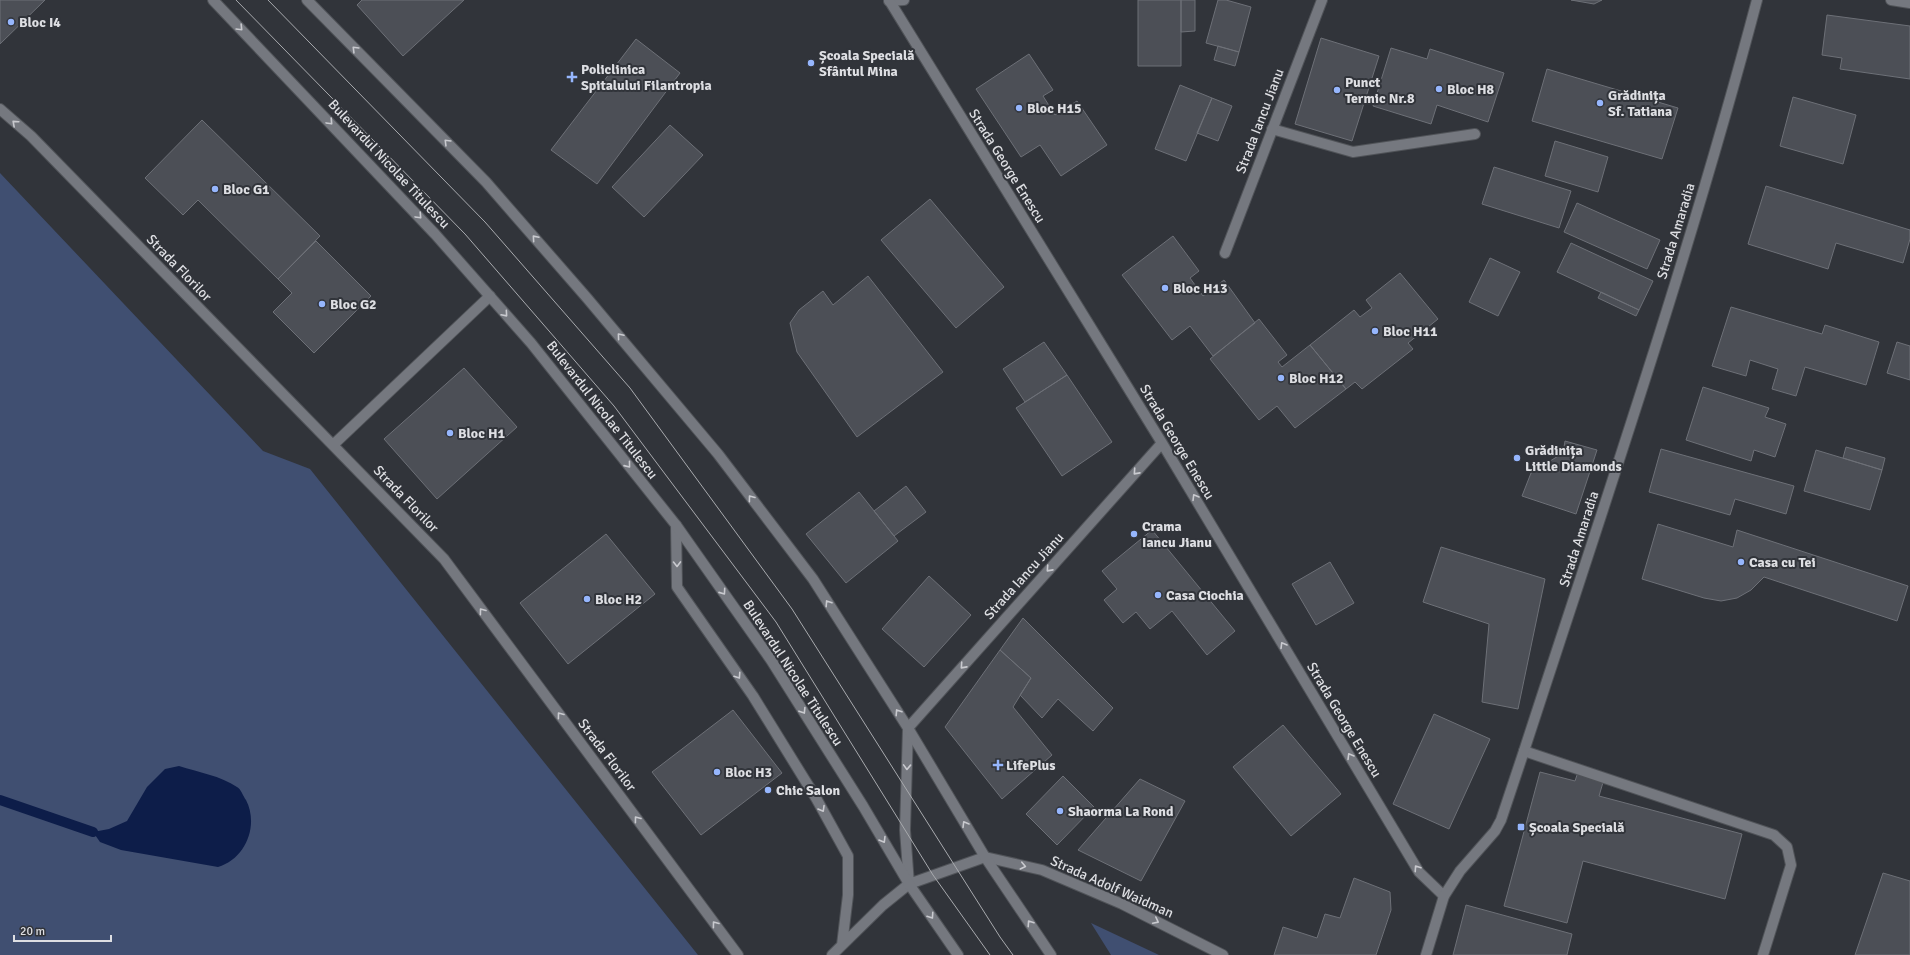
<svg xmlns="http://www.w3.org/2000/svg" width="1910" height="955" viewBox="0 0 1910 955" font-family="Signika,sans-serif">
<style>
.green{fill:#404f71}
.water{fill:#0d1d49}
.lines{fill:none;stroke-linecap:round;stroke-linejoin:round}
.stream{stroke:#0d1d49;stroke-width:10}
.building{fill:#4c4f56;stroke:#6d7077}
.service-casing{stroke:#505358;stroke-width:12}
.minor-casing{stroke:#505358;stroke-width:12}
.tertiary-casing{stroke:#505358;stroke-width:12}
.secondary-casing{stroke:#505358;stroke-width:12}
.service{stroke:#75787f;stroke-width:10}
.minor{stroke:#75787f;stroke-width:10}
.tertiary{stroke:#75787f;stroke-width:10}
.secondary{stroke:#75787f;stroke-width:10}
.tram{stroke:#a8aaae;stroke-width:1}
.oneway{stroke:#c9cacf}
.poi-dot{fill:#96b6fd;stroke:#31343a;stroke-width:1.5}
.labels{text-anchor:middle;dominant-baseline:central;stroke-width:4;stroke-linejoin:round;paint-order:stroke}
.poi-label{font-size:14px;font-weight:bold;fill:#dedfe3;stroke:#31343a;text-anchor:start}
.street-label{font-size:14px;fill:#dedfe3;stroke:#31343a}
</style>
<rect width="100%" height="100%" fill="#31343a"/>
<!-- green -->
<path class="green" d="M0 173 263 451 310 469 698 955H0Z
M1091 923 1159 955H1111Z"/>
<!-- water -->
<path class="water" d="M179 766C198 772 221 776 237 787 241 789 243 796 246 800 259 825 246 859 218 867L121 850 100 842 93 832 109 829 127 821 147 787 165 769Z"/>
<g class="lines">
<!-- stream -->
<path class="stream" d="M0 800 93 832"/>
</g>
<!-- building -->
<path class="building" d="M0 0H45L0 44Z
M362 0H464L403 56 357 5Z
M1138 0H1181V66H1138Z
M1181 0H1195V31L1181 32Z
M1218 0H1226L1251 7 1239 52 1206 43Z
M1571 0H1602L1594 4Z
M1827 15 1910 26V79L1840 69 1842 58 1822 55Z
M1321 38 1379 56 1352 141 1295 124Z
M636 39 680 73 597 184 551 150Z
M1218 46 1239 52 1235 66 1214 60Z
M1391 48 1427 59 1430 49 1504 73 1488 122 1437 105 1431 124 1373 106Z
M1029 54 1053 90 1043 96 1055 115 1077 101 1107 145 1061 176 1040 145 1021 157 976 89Z
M1547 69 1678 108 1662 159 1532 121Z
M1180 85 1212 98 1186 161 1155 149Z
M1793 97 1856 115 1843 164 1780 146Z
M1212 98 1232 106 1218 141 1197 133Z
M202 120 320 236 278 279 198 200 183 215 145 178Z
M670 125 703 155 644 217 612 187Z
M1555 141 1608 157 1598 192 1545 176Z
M1494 167 1571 191 1559 228 1482 204Z
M1766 186 1910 230V239L1903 263 1836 243 1828 269 1748 244Z
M930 199 1004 287 956 328 881 240Z
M1577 203 1660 240 1647 269 1564 232Z
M1173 236 1199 271 1190 278 1203 296 1224 280 1255 323 1213 356 1190 326 1172 340 1122 275Z
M316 241 371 296 314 353 273 312 292 293 278 279Z
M1571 243 1653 281 1639 310 1557 272Z
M1490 258 1520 272 1498 316 1469 302Z
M1400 273 1438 319 1408 343 1413 349 1362 389 1355 382 1346 389 1310 345 1354 310 1360 317 1372 308 1366 300Z
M868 276 943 372 857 437 797 352 790 323 799 310 823 291 833 305Z
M1601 292 1639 310 1636 316 1598 298Z
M1731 307 1822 334 1825 325 1879 342 1866 385 1805 367 1796 396 1772 389 1778 369 1750 360 1746 376 1712 366Z
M1259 319 1287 355 1278 362 1282 367 1310 345 1346 389 1295 428 1277 406 1259 420 1210 359Z
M1044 342 1067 375 1025 402 1003 369Z
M1897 342 1910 346V380L1887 373Z
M464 368 517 427 437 499 384 439Z
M1067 375 1112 442 1062 476 1016 408Z
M1703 387 1769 408 1765 417 1786 424 1775 457 1754 450 1751 461 1686 440Z
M1565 441 1597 450 1576 514 1522 496 1531 473 1563 453Z
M1846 447 1885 458 1882 470 1843 458Z
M1661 449 1794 486 1786 514 1735 499 1730 515 1649 492Z
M1816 450 1882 470 1870 510 1804 491Z
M906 486 926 512 894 536 874 511Z
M859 492 898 541 846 583 806 534Z
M1658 524 1733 547 1737 530 1908 586 1897 621 1764 577 1751 590 1737 598 1721 601 1704 598 1642 579Z
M1152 530 1235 631 1207 655 1172 611 1150 629 1136 612 1123 623 1104 600 1117 589 1102 571Z
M606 534 655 594 568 664 520 603Z
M1441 547 1545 579 1518 709 1482 702 1489 624 1423 602Z
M1330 562 1354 603 1316 625 1292 584Z
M929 576 971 615 924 667 882 629Z
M1023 618 1113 708 1093 731 1058 699 1042 718 1020 695 1031 678 1000 650Z
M1000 650 1031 678 1013 707 1052 755 1002 799 945 727Z
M733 710 782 773 701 835 652 772Z
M1434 714 1490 739 1449 829 1393 804Z
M1283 725 1341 794 1291 836 1233 767Z
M1540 772 1575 781 1578 772 1604 779 1599 796 1742 834 1725 899 1583 861 1567 923 1504 906Z
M1063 776 1094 807 1057 845 1026 814Z
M1140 779 1185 801 1141 881 1078 850Z
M1883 873 1910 881V955H1855Z
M1354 878 1390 892 1391 910 1376 955H1274L1283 927 1317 938 1325 914 1340 918Z
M1466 905 1572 934 1567 955H1453Z"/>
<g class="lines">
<!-- service casing -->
<g class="service-casing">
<path id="service" d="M0 109 31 136 444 559 738 955
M1272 129 1353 152 1475 134
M333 445 490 296
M1524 751 1774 835 1787 847 1791 865 1763 955"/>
</g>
<!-- minor casing -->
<g class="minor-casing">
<path id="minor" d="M1891 0 1910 3
M889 1 904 0
M1225 253 1322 0"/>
</g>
<!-- tertiary casing -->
<g class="tertiary-casing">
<path id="tertiary" d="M889 0 1162 443 1419 872 1444 896
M676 525 677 587 753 696 816 798 848 856V895L842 945
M909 884 905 830 908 728 1162 443
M832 955 883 905 909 884 985 857 1042 870 1122 904 1223 955"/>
</g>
<!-- secondary casing -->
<g class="secondary-casing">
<path id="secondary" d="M213 0 435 234 531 343 676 525 771 660 863 806 909 884 958 955
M307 0 486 182 587 298 718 454 813 579 908 728 985 857 1051 955
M1426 955 1444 896 1460 871 1495 831 1501 820 1524 751C1605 502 1690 254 1757 0"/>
</g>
<!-- service -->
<use href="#service" class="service"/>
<!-- minor -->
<use href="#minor" class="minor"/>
<!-- tertiary -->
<use href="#tertiary" class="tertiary"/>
<!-- secondary -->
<use href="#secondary" class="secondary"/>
<!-- tram -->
<path class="tram" d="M236 0 465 234 614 406 776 622 933 875 990 955
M268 0 485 222 630 388 792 609 1000 937 1013 955"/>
</g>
<!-- one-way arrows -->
<defs><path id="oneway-chevron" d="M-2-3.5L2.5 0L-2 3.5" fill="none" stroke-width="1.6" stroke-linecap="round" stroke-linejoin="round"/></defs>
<g class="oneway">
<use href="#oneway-chevron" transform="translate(240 28) rotate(46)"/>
<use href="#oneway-chevron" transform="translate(355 49) rotate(-135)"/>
<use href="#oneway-chevron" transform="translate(330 122) rotate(47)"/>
<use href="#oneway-chevron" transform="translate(15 123) rotate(-138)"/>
<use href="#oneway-chevron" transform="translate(447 142) rotate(-135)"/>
<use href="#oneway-chevron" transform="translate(419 216) rotate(47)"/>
<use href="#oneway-chevron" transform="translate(535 238) rotate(-131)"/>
<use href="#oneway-chevron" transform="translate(505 314) rotate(49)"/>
<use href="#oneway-chevron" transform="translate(620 336) rotate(-130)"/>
<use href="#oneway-chevron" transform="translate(628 465) rotate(51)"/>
<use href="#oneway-chevron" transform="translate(1136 472) rotate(132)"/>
<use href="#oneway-chevron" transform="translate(1195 497) rotate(-121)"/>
<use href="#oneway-chevron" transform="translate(751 498) rotate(-127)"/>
<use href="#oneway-chevron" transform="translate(677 564) rotate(89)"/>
<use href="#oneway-chevron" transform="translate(1049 569) rotate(132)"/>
<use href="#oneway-chevron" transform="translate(723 592) rotate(55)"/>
<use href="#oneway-chevron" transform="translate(828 603) rotate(-123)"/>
<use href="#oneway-chevron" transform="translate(482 611) rotate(-127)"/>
<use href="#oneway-chevron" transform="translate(1283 645) rotate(-121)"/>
<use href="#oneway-chevron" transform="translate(963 666) rotate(132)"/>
<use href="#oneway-chevron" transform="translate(738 676) rotate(56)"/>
<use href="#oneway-chevron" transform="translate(803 711) rotate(58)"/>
<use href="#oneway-chevron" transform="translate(898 712) rotate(-123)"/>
<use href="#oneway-chevron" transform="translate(560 715) rotate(-127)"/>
<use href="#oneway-chevron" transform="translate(1350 756) rotate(-121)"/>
<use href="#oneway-chevron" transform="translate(907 767) rotate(92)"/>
<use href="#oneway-chevron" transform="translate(822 809) rotate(60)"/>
<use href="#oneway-chevron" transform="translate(637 819) rotate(-127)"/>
<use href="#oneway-chevron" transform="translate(965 824) rotate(-121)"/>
<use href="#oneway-chevron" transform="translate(883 840) rotate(59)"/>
<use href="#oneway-chevron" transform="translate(1023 866) rotate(13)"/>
<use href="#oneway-chevron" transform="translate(1417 868) rotate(-124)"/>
<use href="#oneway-chevron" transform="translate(931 916) rotate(56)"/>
<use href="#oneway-chevron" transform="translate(1156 921) rotate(27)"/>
<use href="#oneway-chevron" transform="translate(1030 923) rotate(-124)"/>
<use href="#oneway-chevron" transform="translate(715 924) rotate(-127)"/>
</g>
<!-- markers -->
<g class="poi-dot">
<circle cx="11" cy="22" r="4"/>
<circle cx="811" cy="63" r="4"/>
<path d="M570 71h4v4h4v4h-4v4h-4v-4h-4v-4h4z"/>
<circle cx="1439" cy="89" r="4"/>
<circle cx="1337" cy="90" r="4"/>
<circle cx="1600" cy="103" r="4"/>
<circle cx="1019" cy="108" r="4"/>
<circle cx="215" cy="189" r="4"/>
<circle cx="1165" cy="288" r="4"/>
<circle cx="322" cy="304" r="4"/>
<circle cx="1375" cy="331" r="4"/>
<circle cx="1281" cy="378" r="4"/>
<circle cx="450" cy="433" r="4"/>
<circle cx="1517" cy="458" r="4"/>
<circle cx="1134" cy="534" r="4"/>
<circle cx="1741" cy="562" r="4"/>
<circle cx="1158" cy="595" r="4"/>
<circle cx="587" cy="599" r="4"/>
<path d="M996 759h4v4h4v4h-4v4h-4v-4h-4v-4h4z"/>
<circle cx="717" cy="772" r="4"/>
<circle cx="768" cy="790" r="4"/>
<circle cx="1060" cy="811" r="4"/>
<rect x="1517" y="823" width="8" height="8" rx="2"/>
</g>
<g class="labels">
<!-- poi labels -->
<g class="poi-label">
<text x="19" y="22">Bloc I4</text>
<text x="819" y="55">Școala Specială<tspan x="819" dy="16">Sfântul Mina</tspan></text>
<text x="581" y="69">Policlinica<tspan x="581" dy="16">Spitalului Filantropia</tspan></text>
<text x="1345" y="82">Punct<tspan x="1345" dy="16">Termic Nr.8</tspan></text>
<text x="1447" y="89">Bloc H8</text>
<text x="1608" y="95">Grădinița<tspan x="1608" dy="16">Sf. Tatiana</tspan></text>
<text x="1027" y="108">Bloc H15</text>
<text x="223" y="189">Bloc G1</text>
<text x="1173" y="288">Bloc H13</text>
<text x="330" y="304">Bloc G2</text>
<text x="1383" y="331">Bloc H11</text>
<text x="1289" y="378">Bloc H12</text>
<text x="458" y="433">Bloc H1</text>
<text x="1525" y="450">Grădinița<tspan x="1525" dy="16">Little Diamonds</tspan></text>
<text x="1142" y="526">Crama<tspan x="1142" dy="16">Iancu Jianu</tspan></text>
<text x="1749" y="562">Casa cu Tei</text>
<text x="1166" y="595">Casa Ciochia</text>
<text x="595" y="599">Bloc H2</text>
<text x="1006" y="765">LifePlus</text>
<text x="725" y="772">Bloc H3</text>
<text x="776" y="790">Chic Salon</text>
<text x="1068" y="811">Shaorma La Rond</text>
<text x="1529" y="827">Școala Specială</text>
</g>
<!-- street labels -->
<g class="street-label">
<text transform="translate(1260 121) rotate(-69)">Strada Iancu Jianu</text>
<text transform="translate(389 164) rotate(47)">Bulevardul Nicolae Titulescu</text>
<text transform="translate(1007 166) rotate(58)">Strada George Enescu</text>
<text transform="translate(1676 231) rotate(-73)">Strada Amaradia</text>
<text transform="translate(179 268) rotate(46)">Strada Florilor</text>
<text transform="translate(602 410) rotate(52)">Bulevardul Nicolae Titulescu</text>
<text transform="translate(1177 442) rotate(59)">Strada George Enescu</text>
<text transform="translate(406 499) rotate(46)">Strada Florilor</text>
<text transform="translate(1579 539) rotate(-72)">Strada Amaradia</text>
<text transform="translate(1024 576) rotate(-48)">Strada Iancu Jianu</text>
<text transform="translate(793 673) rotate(57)">Bulevardul Nicolae Titulescu</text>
<text transform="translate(1344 720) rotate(59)">Strada George Enescu</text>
<text transform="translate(607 755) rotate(53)">Strada Florilor</text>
<text transform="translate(1112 887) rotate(24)">Strada Adolf Waidman</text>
</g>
</g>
<!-- scale -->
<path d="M14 935v6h97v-6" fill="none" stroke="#dedfe3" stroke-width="2"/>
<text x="20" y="935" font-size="12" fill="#dedfe3" stroke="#31343a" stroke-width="3" paint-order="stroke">20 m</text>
</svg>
